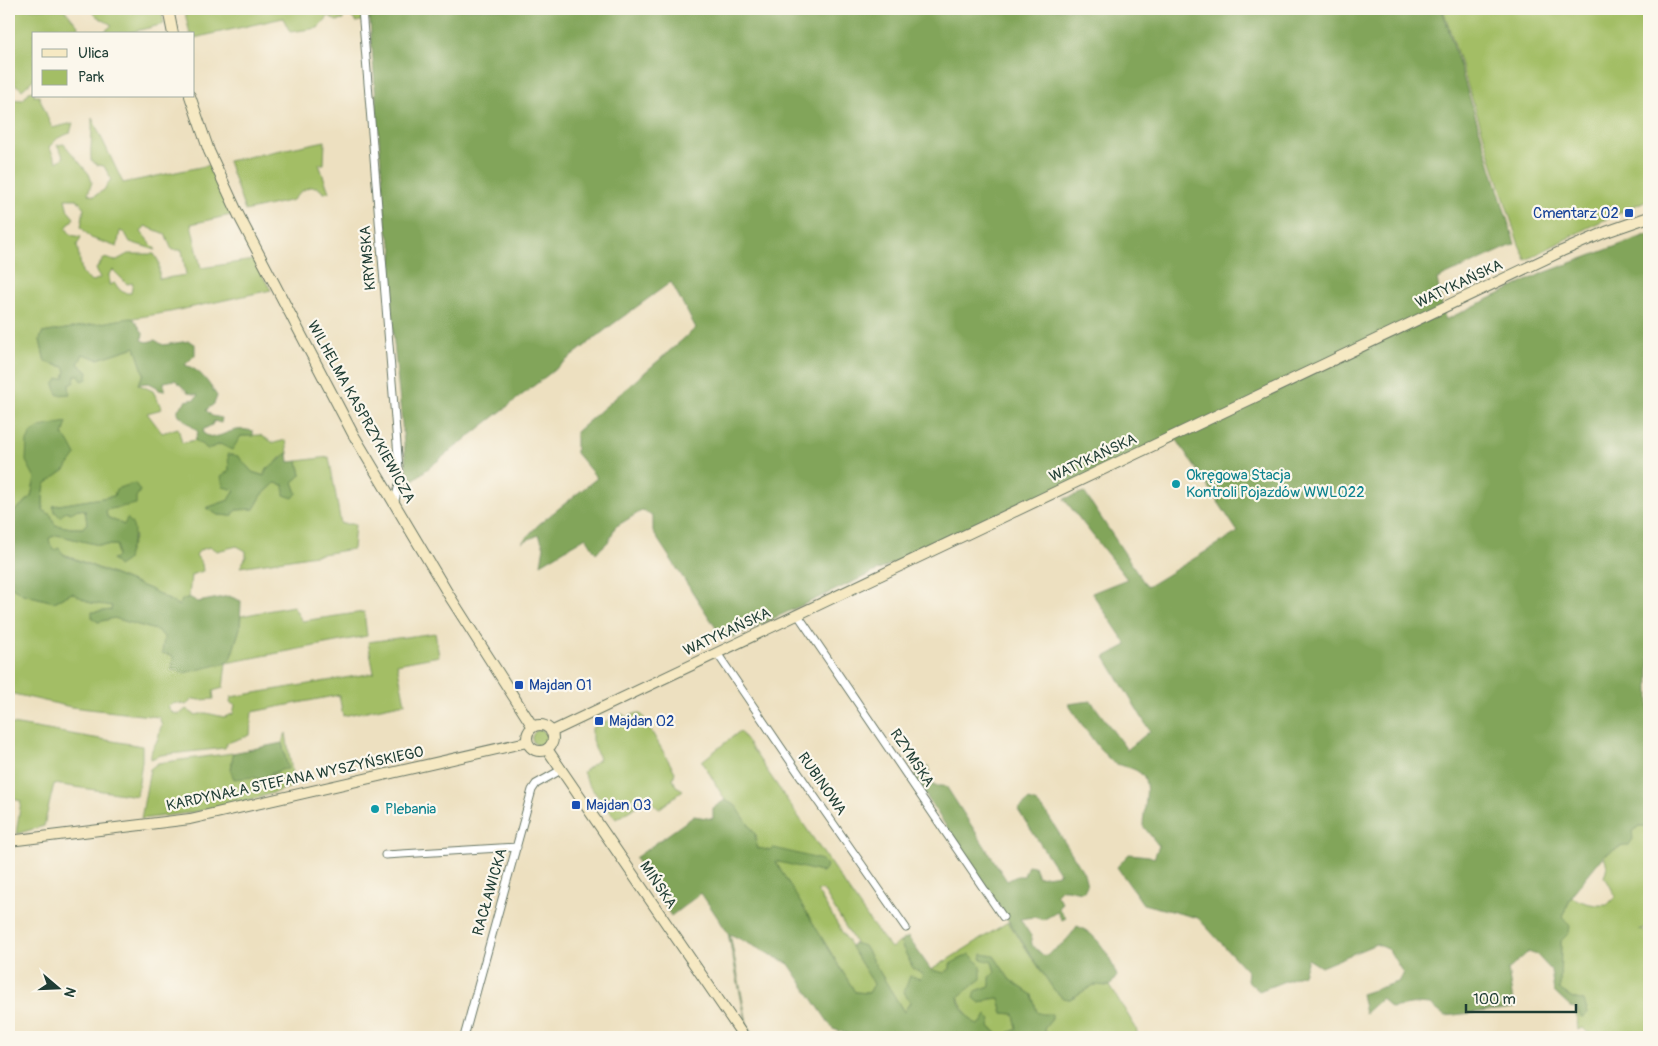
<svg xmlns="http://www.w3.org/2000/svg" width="1658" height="1046" viewBox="0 0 1658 1046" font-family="Pangolin,sans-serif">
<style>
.green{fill:#a3be65;stroke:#617e4c;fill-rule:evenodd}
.forest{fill:#82a55a;stroke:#507147}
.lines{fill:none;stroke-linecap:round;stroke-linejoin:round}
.street-casing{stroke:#677665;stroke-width:9}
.secondary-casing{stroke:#677665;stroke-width:12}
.street{stroke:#fff;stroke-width:7}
.secondary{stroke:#f6e9c3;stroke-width:10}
.transit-dot{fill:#1a4fb4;stroke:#fbf7ec;stroke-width:2}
.culture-dot{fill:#0f9aa8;stroke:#fbf7ec;stroke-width:2}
.labels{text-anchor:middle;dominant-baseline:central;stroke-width:4.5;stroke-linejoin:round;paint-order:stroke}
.transit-label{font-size:15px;fill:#164399;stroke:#fbf7ec;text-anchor:start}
.street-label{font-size:15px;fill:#1f3d34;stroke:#fbf7ec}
.culture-label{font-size:15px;fill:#0d838f;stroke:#fbf7ec;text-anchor:start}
</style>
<rect width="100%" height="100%" fill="#fbf7ec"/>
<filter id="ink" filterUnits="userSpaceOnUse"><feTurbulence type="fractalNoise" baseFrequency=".02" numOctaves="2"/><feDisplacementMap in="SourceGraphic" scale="10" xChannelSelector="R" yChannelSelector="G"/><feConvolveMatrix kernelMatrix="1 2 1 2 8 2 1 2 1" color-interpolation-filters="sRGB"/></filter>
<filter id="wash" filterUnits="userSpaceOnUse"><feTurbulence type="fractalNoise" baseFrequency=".0096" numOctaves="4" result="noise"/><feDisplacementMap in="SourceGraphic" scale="20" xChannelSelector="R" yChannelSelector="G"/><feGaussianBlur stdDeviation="1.12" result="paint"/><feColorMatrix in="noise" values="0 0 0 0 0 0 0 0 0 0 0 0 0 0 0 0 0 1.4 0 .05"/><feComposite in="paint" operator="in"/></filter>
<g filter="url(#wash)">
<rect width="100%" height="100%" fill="#ede0c0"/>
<!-- green -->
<path class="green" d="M9 9H64L78 26 76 34H34V79L22 90C17 85 15 83 9 86Z
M89 9H161L164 24 124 34H92L103 33 112 25 96 16Z
M184 9H369L370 19 356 22 350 16 349 10 343 9V20L336 21 329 16 318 28 290 32 283 18 194 38V34H190Z
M1443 9H1649V199L1587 228 1526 260 1518 242Z
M34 91V96H39L52 128 73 123 70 133 58 138 49 147 57 162 64 157 57 145 64 144 89 174 92 182 88 194 94 196 104 190 111 179 104 166 97 165 91 160C90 145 93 132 92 118L123 183 210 165 231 215 191 224 201 268 253 260 271 290 170 312 42 333 40 340 45 362 64 367 66 371 64 378 69 385 75 375 88 372 78 364 83 354 98 359 135 347 144 374 138 384 153 391 162 409 147 413 162 433 178 428 182 443 195 440 208 449 241 436 260 435 274 443 286 440 288 453 280 458 265 476 252 472 238 456 236 489 229 500 207 508 218 515 232 516 236 510 254 509 262 495 275 483 284 485 297 493 293 482 301 475 298 461 329 457 341 524H355L353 549 240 567 246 557V551L237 546 217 551 210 547 200 550 196 555 202 564 203 571 191 575 189 597 182 600 180 606 152 590 54 550 50 544 49 538 57 535 99 545H117V557L128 554 135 536 124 525 107 517 106 510 115 496 53 506 66 511 78 509 85 510 87 523 83 528H71L55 525 51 515 43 510V497L45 484 65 470 69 442 63 435 66 422 35 478 31 497 9 516V99L23 100 29 92ZM65 199H77L84 208 81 227 91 238 117 247 120 231 125 233 130 242 156 250 141 232 145 226 165 234 172 250H182L186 275 159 279V262L154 254H128L115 261 104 258 96 269 100 278 91 282 82 272 77 245 81 237 71 235 66 228 74 218 68 211ZM113 270 127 284 133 283 131 293C123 294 119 290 115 283L109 285V274Z
M325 141 324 164H319L329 192 324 193 317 187H309L300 192 293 200 245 211 228 161Z
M9 585 23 594 54 602 72 593 91 603 112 606 111 610 98 622 114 618 159 631 164 637 231 657 240 628 241 616 293 606 302 621 364 612 367 636 226 663 223 688 213 691 214 699 200 700 193 699 186 705C180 703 172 702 168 707L173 713 180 714 186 709 195 715 206 713 224 717 233 714 235 705 230 703 231 697 374 673 368 642 435 633 439 656 397 664 405 703 343 716 339 695 252 712 250 735 227 743 225 748 161 755 151 759C150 748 155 747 158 738 160 733 159 730 162 725L159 717 71 707 9 693Z
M637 713 642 715 675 772 673 779 676 786 683 790 659 809 648 799 616 819 588 784 583 772 599 759 592 740V728L622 714 627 717Z
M12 724 142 746V761L137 796 54 784 44 826 16 834 21 801 9 798V727Z
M532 738a8 8 0 1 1 16 0a8 8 0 1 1-16 0Z
M740 731 871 923 891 948 900 942 913 968 923 974 920 979 910 976V1002L904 1012 864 946 856 944 823 890 817 891 874 984 869 993 855 992 774 860 821 872 769 850 757 849 755 834 736 806 725 800 702 761Z
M286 733 294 786 239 804 188 813 141 819 150 769 158 763 233 753 231 772 254 777 272 775 287 766 282 743Z
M1640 826H1649V926L1639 930 1649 933V1037H1590L1589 1034 1583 1028 1578 1030 1576 1008 1581 1016 1584 1002 1573 998 1560 990 1561 941 1569 933 1562 916 1572 897C1583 903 1594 906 1607 905L1616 896C1611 890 1610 883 1604 877L1607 866 1604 855 1620 847 1629 845 1632 831Z
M1008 922 1054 990 1063 998 1070 999 1094 985 1110 986 1136 1028 1138 1037H1049L1044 1029 1052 1019 1037 1012 1032 995 1010 980 994 956 992 962 995 972 990 986 976 991 980 1003 990 999 999 998 1003 1013 1014 1014 1017 1029 1009 1033 1011 1037H998L996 1032 989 1027 986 1016 982 1022 977 1025C958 1009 957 991 950 969L944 973 931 970Z"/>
<!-- forest -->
<path class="forest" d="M369 9H1442L1515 244 1437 279 1445 320 1541 274 1649 234V826H1640L1632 831 1633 839 1629 845 1620 847 1604 855 1574 892 1562 916 1570 926 1569 933 1561 941 1560 990 1573 998 1584 1001 1588 1013 1585 1016 1581 1017 1576 1008 1570 1007 1554 992 1551 970 1537 955 1528 952 1508 970 1514 1008 1445 1016 1430 1005 1417 1004 1390 1008 1382 998 1365 1013 1361 994 1398 982 1403 973 1389 950 1376 944 1321 967 1308 959 1303 974 1259 991 1247 980 1248 972 1198 918 1143 904 1117 867 1129 854 1149 856 1154 858 1159 846 1143 826C1143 816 1148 794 1146 784 1143 766 1122 768 1113 762 1101 754 1077 717 1068 704L1091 701 1127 750 1150 731 1105 657 1127 645 1092 593 1127 579 1064 499 1084 492 1147 587 1238 532 1177 440 1005 512 733 637 718 631 653 532V517L643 510 615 527 609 541 596 553 586 537 541 564 544 547 539 535 522 542 538 525 597 478 576 453V432L696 328 671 282 613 324 408 484 388 282 393 248 386 229Z
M130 318 134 319 143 333 142 340 147 342 155 340 163 345 189 341 195 344V355L185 365C201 370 208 382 217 396L214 404 206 410 212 416 222 418 221 423 214 421 212 425 204 429 203 433C215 442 224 432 237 430 242 429 248 430 253 431V436H241L232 450 220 444 208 449 195 440 198 432 178 414V409L186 401 195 399 198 395 189 393 175 380 164 382V391L159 390 157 387 149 383 138 384 144 374 135 347 98 359 83 354 78 364 88 372 87 379 82 381 79 375H75L74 383 69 385 70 394 58 395 54 385 58 379 64 378 66 371 64 367 45 362 40 340 42 333Z
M67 422 63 435 69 442 76 455 65 470 45 484 43 497V510L51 515 55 525 71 528H83L87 523 85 510 78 509 71 513 66 511 60 517 55 512 53 506 114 496 116 489 135 483 140 491 136 497V504L106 510 107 517 124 525 127 518C142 531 128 546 127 560L118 566 112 559 117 557V545H99L57 535 49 538 50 544 54 550 59 548 64 555 152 590 179 606 182 600 189 597 198 602 229 596 241 601 240 628 231 657 226 663 184 673 172 670 173 656 162 653 164 637 159 631 114 618 98 622 92 618V612L111 610 112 606 91 603 72 593 54 602 23 594 9 585V516L31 497 35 478 26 461 27 441 31 433 40 427Z
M288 453 289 462 298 461 301 475 293 482 297 493 293 498 284 495V485L275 483 262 495 254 509 236 510 232 516 218 515 206 508 229 500 235 490 223 487 221 476 229 471 228 454 238 456 252 472 264 476 267 468C275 466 280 458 288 453Z
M282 743 288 769C278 769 269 776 259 779L254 777 234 779 231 772 233 753Z
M929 766 930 779 934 786H946L1007 881 1017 876H1024L1028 865 1034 866 1038 877 1060 874 1018 810 1029 800 1037 803 1045 811 1084 873 1087 885 1084 891C1077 893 1070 888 1062 889L1056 895 1062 901 1059 909 1066 918 1062 920 1057 912 1043 920 1034 917 1020 919 1031 936 1032 945 1044 956C1058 949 1069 939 1077 926 1098 934 1109 955 1117 976L1110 986 1094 985 1070 999 1063 998 1054 990 913 776Z
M725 800 736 806 755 834 757 848 769 850 774 848 822 860 827 865 825 870 821 872 775 861 855 992 869 993 874 984 851 947 853 943 864 946 904 1012 910 1003 904 992 910 976 920 979 923 974 913 968 900 942 908 937 931 970 944 973 950 969V964L970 954 981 966V979L958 997C959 1008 969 1018 977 1025L982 1022 986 1015 991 1020 989 1027 996 1032 998 1037H857L833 1029 789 964 730 934 748 1028 755 1037H753L747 1028 728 933 701 893 671 916 635 858 694 816 713 819V808Z
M982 954 994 956 1010 980 1032 995 1037 1012 1042 1014H1052V1019L1044 1029 1049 1037H1011L1008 1033 1017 1029 1014 1014 1003 1013 999 998 990 999 980 1003 974 998 976 991 990 986V977L995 972 992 962 981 959Z"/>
</g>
<g filter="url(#ink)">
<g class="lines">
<!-- street casing -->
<g class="street-casing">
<path id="street" d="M362 9 400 481 394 504
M798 615 1003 917
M717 653 812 793 906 928
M385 855 517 847
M464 1037 532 790 536 784 561 770"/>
</g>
<!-- secondary casing -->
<g class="secondary-casing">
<path id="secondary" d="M168 9 173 34
M190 96 209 151 239 216 353 434 450 597 533 727
M527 738a13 13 0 1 1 26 0a13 13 0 1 1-26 0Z
M551 732 1562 251 1606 232 1649 217
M547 749 744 1037
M9 841 190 819 527 742"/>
</g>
<!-- street -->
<use href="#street" class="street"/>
<!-- secondary -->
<use href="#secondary" class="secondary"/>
</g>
</g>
<!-- markers -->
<g class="transit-dot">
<rect x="1624" y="208" width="10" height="10" rx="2.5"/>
<rect x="514" y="680" width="10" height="10" rx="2.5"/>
<rect x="594" y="716" width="10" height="10" rx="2.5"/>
<rect x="571" y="800" width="10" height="10" rx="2.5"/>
</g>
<g class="culture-dot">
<circle cx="1176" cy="484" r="5"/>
<circle cx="375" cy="809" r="5"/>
</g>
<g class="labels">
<!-- transit labels -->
<g class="transit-label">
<text x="1619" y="213" text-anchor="end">Cmentarz 02</text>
<text x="529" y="685">Majdan 01</text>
<text x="609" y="721">Majdan 02</text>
<text x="586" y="805">Majdan 03</text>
</g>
<!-- street labels -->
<g class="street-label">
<text transform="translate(368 258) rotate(-95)">KRYMSKA</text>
<text transform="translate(1459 284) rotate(-25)">WATYKAŃSKA</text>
<text transform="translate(361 412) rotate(61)">WILHELMA KASPRZYKIEWICZA</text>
<text transform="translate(1093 458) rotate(-25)">WATYKAŃSKA</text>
<text transform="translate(727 632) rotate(-25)">WATYKAŃSKA</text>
<text transform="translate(912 758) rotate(56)">RZYMSKA</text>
<text transform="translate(295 779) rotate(-12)">KARDYNAŁA STEFANA WYSZYŃSKIEGO</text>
<text transform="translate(822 784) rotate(55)">RUBINOWA</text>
<text transform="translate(658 885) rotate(56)">MIŃSKA</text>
<text transform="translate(490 892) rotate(-74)">RACŁAWICKA</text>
</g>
<!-- culture labels -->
<g class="culture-label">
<text x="1186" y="475">Okręgowa Stacja<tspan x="1186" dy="17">Kontroli Pojazdów WWL022</tspan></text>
<text x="385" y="809">Plebania</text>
</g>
</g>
<!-- margin -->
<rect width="1658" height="1046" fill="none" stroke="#fbf7ec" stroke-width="30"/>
<!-- legend -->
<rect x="32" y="32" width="162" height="65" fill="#fbf7ec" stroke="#a3ada2"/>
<rect x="42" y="49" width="25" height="8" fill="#f6e9c3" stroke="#a3ada2"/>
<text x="78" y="58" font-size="15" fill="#1f3d34">Ulica</text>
<rect x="42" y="70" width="25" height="15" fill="#a3be65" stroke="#a3ada2"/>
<text x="78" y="82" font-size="15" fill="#1f3d34">Park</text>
<!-- north arrow -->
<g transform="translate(58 988) rotate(109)" stroke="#fbf7ec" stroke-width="4" paint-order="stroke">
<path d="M0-4L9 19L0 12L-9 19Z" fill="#1f3d34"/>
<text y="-8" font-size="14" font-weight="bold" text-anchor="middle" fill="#1f3d34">N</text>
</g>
<!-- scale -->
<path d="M1466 1004v8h110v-8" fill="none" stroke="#1f3d34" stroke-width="2.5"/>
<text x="1473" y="1004" font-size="15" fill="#1f3d34" stroke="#fbf7ec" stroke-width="4" paint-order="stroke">100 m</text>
</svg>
